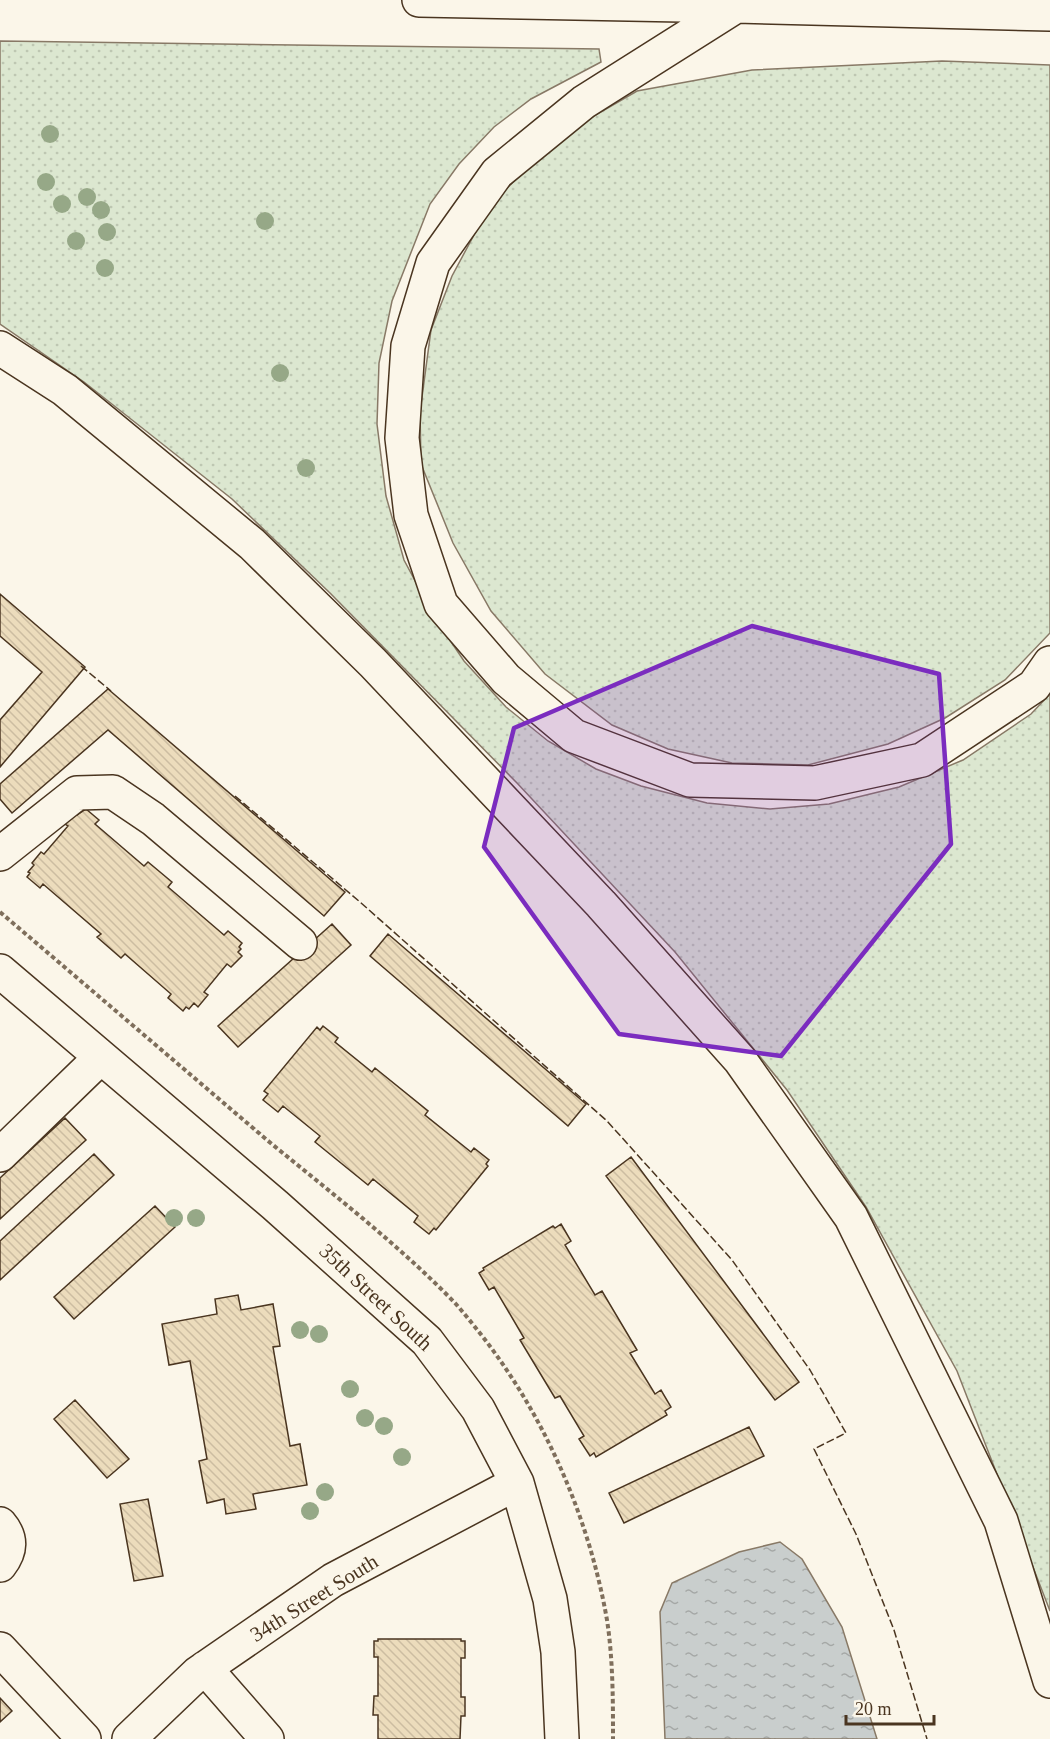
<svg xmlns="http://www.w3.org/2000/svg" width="1050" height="1739" viewBox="0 0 1050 1739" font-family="'Times New Roman',serif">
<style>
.grass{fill:url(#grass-dots);stroke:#887966;stroke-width:1.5}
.water{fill:url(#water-ripples);stroke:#887966;stroke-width:1.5}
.building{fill:url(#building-back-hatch);stroke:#4a3520;stroke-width:1.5}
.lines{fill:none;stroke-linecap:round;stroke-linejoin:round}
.minor-casing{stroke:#4a3520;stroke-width:36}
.highway-casing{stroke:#4a3520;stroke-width:36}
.path{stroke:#7f6f5c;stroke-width:4;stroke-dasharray:4.5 3;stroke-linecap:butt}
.minor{stroke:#fbf6e9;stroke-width:33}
.highway{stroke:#fbf6e9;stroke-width:33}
.fence{stroke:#4a3520;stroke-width:1.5;stroke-dasharray:8 3;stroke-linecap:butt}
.tree{fill:#96a887}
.marked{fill:#7b2cbf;fill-opacity:0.2;stroke:#7b2cbf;stroke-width:4.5;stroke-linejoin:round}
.labels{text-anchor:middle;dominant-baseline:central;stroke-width:4.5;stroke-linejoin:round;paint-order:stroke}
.street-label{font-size:21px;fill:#4a3520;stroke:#fbf6e9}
</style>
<defs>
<pattern id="grass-dots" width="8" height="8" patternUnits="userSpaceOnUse" patternTransform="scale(1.5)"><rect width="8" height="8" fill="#dce7d0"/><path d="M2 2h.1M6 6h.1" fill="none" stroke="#bec7b2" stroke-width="1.8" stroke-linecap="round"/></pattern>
<pattern id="water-ripples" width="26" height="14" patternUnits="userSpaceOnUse" patternTransform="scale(1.5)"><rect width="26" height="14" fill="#c9cecd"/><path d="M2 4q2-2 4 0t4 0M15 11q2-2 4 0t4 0" fill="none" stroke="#a5a8a6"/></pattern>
<pattern id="building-back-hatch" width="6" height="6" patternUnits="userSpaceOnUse" patternTransform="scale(1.5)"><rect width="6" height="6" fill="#ecdcbc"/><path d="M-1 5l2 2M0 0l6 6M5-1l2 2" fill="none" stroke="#ccbda1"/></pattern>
</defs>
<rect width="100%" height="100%" fill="#fbf6e9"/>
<!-- grass -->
<path class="grass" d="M0 41 599 49 601 62 531 99 494 127 459 164 430 204 392 301 379 363 377 424 386 496 404 560 435 618 464 661 506 707 548 741 596 769 641 786 707 803 770 809 829 804 899 787 963 760 1031 714 1050 694V1611L957 1371 866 1207 787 1090 675 952 517 783 330 593 232 499 84 382 0 324Z
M942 61 1050 65V633L1005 680 945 718 888 744 808 765 732 763 668 749 612 725 545 674 491 611 453 543 421 464 420 412 431 330 452 276 490 205 561 135 637 91 752 70Z"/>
<!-- water -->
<path class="water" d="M780 1542 802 1559 842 1627 877 1739H665L660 1612 672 1583 739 1552Z"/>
<!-- building -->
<path class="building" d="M0 594 85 667 0 767V720L42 672 0 636Z
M108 689 345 892 324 916 108 730 12 813 0 799V784Z
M86 809 99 820 95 824 144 866 148 862 172 882 168 887 224 935 228 931 242 943 239 947 241 949 238 952 242 956 231 967 227 964 204 992 208 995 198 1007 194 1003 189 1009 186 1007 183 1011 168 998 171 994 125 954 121 958 97 937 101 934 43 884 40 888 27 877 30 873 28 872 34 865 32 863 41 852 44 854 68 826 65 824 75 813 77 815Z
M332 924 351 945 238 1047 218 1026Z
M388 934 586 1104 568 1126 370 956Z
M323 1026 338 1038 335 1042 372 1072 375 1068 428 1111 425 1115 471 1152 474 1148 489 1160 486 1164 488 1166 436 1230 434 1228 429 1234 414 1222 418 1216 373 1179 368 1185 315 1142 320 1136 283 1106 278 1112 263 1100 268 1094 264 1091 317 1027 320 1030Z
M65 1118 86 1140 0 1219V1178Z
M94 1154 114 1175 0 1280V1241Z
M631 1157 799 1382 775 1400 606 1176Z
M155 1206 175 1227 74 1319 54 1297Z
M561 1224 571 1241 565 1245 595 1295 602 1291 637 1350 630 1353 655 1394 661 1390 671 1407 665 1411 667 1415 596 1457 594 1453 590 1456 579 1439 584 1436 560 1396 555 1398 520 1340 524 1338 494 1287 489 1290 479 1273 484 1270 483 1268 553 1226 555 1228Z
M238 1295 241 1310 273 1304 280 1346 273 1347 290 1446 300 1444 307 1485 253 1494 256 1509 226 1514 224 1499 207 1503 199 1461 207 1459 190 1361 169 1365 162 1324 217 1314 215 1299Z
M75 1400 129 1459 107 1478 54 1419Z
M749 1427 764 1456 624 1523 609 1493Z
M148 1499 163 1576 134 1581 120 1504Z
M378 1639H461V1641H465V1658H461V1697H465V1716H461L460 1739H378V1715H373L374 1696H378V1657H374V1641H378Z
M0 1698 12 1711 0 1722Z"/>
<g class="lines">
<!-- minor casing -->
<g class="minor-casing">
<path id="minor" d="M0 854 77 793 113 792 153 819 300 943
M0 971 275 1205 427 1341 478 1409 517 1483 550 1599 558 1652 562 1739
M0 1155 101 1057
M0 1524C12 1538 11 1551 0 1565
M0 1649 84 1739
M205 1668 267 1739
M129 1739 198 1673 333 1580 517 1483"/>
</g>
<!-- highway casing -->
<g class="highway-casing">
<path id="highway" d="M419 0 736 6 1050 14
M736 6 584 102 497 173 433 263 408 346 402 438 411 515 441 604 506 679 574 736 690 780 815 783 922 760 1034 686 1050 663
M0 348 65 390 252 544 373 663 601 904 740 1060 851 1217 1001 1521 1050 1681"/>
</g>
<!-- path -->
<path class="path" d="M0 912C89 988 178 1064 267 1140 330 1192 398 1244 455 1303 463 1312 471 1322 479 1332 544 1414 589 1517 607 1620 613 1659 613 1700 613 1739"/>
<!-- minor -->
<use href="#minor" class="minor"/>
<!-- highway -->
<use href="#highway" class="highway"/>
<!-- fence -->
<path class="fence" d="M81 666 111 691
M235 796 360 902 607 1121 732 1260 810 1370 846 1433 814 1449 856 1534 894 1630 927 1739"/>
</g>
<!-- trees -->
<g class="tree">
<circle cx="50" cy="134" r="9"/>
<circle cx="46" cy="182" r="9"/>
<circle cx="87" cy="197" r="9"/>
<circle cx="62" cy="204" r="9"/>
<circle cx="101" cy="210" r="9"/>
<circle cx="265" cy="221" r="9"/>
<circle cx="107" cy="232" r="9"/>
<circle cx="76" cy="241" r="9"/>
<circle cx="105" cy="268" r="9"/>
<circle cx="280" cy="373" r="9"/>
<circle cx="306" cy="468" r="9"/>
<circle cx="174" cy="1218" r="9"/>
<circle cx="196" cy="1218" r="9"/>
<circle cx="300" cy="1330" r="9"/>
<circle cx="319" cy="1334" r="9"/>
<circle cx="350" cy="1389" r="9"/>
<circle cx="365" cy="1418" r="9"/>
<circle cx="384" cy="1426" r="9"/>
<circle cx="402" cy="1457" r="9"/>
<circle cx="325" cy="1492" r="9"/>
<circle cx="310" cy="1511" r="9"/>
</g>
<!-- marked area -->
<path class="marked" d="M752 626 939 674 951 844 781 1056 619 1034 484 847 514 728Z"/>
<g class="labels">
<!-- street labels -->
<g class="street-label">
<text transform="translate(376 1297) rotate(43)">35th Street South</text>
<text transform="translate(314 1598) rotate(-32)">34th Street South</text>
</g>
</g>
<!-- scale -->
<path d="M846 1715v9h88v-9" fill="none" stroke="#4a3520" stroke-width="3"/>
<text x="855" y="1715" font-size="18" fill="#4a3520" stroke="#fbf6e9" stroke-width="4.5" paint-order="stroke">20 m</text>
</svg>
